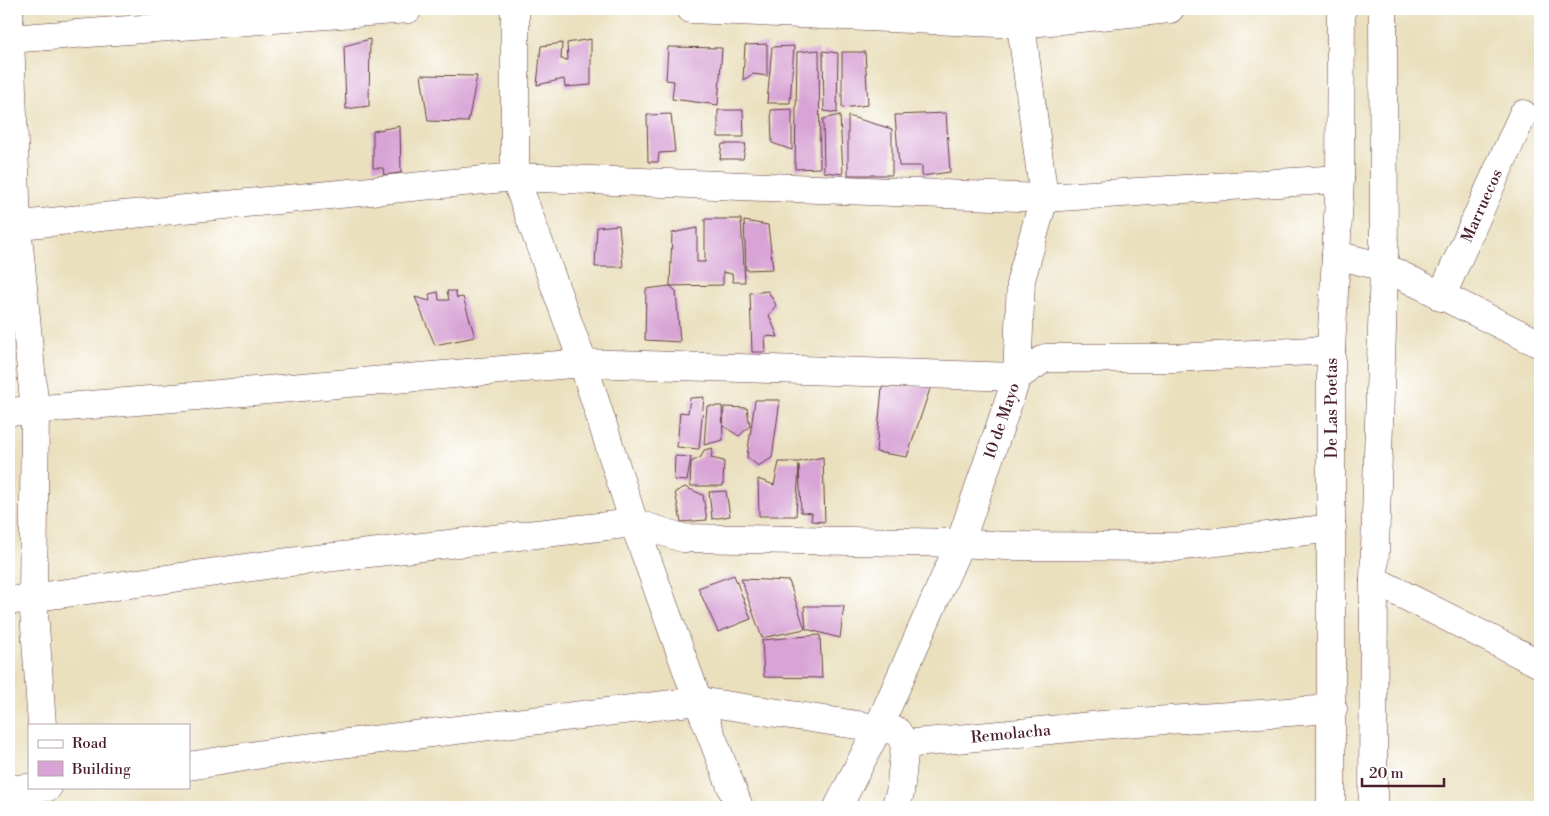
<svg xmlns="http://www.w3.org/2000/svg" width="1549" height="816" viewBox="0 0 1549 816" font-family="'Libre Bodoni',serif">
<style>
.building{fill:#d8a4d6}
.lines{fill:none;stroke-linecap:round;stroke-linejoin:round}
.minor-casing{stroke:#623c41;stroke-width:29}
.minor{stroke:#fff;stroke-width:28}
.labels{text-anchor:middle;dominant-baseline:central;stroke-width:5;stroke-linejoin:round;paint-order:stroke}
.street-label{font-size:16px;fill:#4a1f2b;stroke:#fff}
</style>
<rect width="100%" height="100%" fill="#fff"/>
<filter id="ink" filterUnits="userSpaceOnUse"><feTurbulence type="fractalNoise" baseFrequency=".02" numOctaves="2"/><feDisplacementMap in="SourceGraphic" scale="10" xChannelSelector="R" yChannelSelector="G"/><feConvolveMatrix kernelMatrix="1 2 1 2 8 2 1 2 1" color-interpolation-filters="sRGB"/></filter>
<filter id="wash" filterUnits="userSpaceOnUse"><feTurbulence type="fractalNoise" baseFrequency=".0096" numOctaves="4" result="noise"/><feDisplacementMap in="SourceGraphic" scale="20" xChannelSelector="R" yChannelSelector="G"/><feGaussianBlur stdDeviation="1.12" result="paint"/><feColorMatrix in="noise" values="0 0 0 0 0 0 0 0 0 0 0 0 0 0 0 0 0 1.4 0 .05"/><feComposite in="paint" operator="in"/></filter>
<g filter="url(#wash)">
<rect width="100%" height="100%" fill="#eae0be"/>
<g id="blocks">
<!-- building -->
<path class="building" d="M370 39 369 106 346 109 344 46Z
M591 39V85L565 87 564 79 537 85 541 46 562 43 561 59 568 60 567 43Z
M767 44V76L753 74 743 80 745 45Z
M794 46 790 103H767L772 47Z
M668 47 722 48 718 105 672 99 674 81 666 80Z
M819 50 820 168 795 169 797 52Z
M823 51 838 53 837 113 824 111Z
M842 52H865L868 105 842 108Z
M421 75 477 76 468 122 428 121Z
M792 109V150L772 143 771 110Z
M718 110H743L744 137H718Z
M946 113 950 172 922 176V166H899L895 115Z
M671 114 675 152 659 153 658 162H648L647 115Z
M840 115 843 174 824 172 823 119Z
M848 116 892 129V175H848Z
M400 126 401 173 384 175 383 168H373V131Z
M722 144H746L743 159H720Z
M705 219H741L745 282H733L732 274 723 272V285L670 286 672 233 697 228V262H705Z
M744 221 768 225 773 269 746 270Z
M619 225 623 267H595L597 227Z
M670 286 676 291 680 342 645 340 646 289Z
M447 291H455L457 298 463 297 475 337 435 345 415 297 430 301 429 294 438 292 439 300H449Z
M768 291 776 305 769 315 778 337 765 336 766 352H752L750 293Z
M931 386 907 457 876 452 882 387Z
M704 397 699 449 677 447 680 412 688 413 690 398Z
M755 400H780L772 458 758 466 747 457Z
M707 406H722L723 440 704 445Z
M724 407 747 408 750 426 739 436 723 426Z
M713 448 711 458 724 461 723 486H690L691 462 701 457 704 450Z
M675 456 691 457 687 481 674 480Z
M823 457 825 522 811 521 812 513 801 512 799 465 796 516H759L758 479 774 485 779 462H799Z
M685 487 703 495 707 520 681 522 675 492Z
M726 491 730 516 712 519 709 492Z
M734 575 751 619 718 632 698 588Z
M741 579 789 581 805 629 762 638Z
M804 606H844L840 638 806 629Z
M820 635 822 678 764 677 762 640Z"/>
</g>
</g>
<g filter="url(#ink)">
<use href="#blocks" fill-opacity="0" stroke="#623c41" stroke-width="1"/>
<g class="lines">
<!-- minor casing -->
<g class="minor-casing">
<g id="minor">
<path d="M9 9 17 225 35 411 33 598 42 725"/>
<path d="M515 9V177L583 363 634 523 698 701 739 807"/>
<path d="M691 9 1020 24 1170 9"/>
<path d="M9 39 408 9"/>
<path d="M9 226 515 177 1044 198 1340 179"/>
<path d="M1336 255 1384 267 1540 344"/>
<path id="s1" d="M1441 297 1523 114"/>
<path d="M9 412 583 363 1017 377 1045 358H1174L1331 350"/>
<path d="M1374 580 1540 664"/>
<path d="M9 601 281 563 634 523 683 538 960 543 1006 546 1175 547 1332 528"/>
<path id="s2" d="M189 766 281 751 698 701 897 731 905 744 1123 723 1333 709"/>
<path d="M9 789 48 787"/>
<path id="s3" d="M838 807 878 728 960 543 1017 377 1021 280 1044 198 1019 9"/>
<path d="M895 807 900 793 905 744"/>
<path d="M1331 807V350L1340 179 1341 9"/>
<path d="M1373 807 1374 580 1384 267 1383 9"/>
</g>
</g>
<!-- minor -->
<use href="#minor" class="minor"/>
</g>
</g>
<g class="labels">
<!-- street labels -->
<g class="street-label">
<text stroke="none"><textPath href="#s1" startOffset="100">Marruecos</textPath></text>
<text transform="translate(1332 408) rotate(-90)">De Las Poetas</text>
<text stroke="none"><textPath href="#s3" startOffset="420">10 de Mayo</textPath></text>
<text stroke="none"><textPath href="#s2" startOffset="836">Remolacha</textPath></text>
</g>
</g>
<!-- margin -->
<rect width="1549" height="816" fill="none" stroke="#fff" stroke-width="30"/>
<!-- legend -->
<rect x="28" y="724" width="162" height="65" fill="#ffffff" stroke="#b7a5aa"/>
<rect x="38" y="740" width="25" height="8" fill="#ffffff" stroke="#b7a5aa"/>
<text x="72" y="748" font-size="15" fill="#4a1f2b">Road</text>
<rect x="38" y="761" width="25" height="15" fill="#d8a4d6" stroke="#b7a5aa"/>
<text x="72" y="774" font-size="15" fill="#4a1f2b">Building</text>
<!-- scale -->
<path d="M1362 778v8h82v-8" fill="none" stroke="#4a1f2b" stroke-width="2.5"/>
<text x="1369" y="778" font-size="15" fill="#4a1f2b" stroke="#ffffff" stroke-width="4" paint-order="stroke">20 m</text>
</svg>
